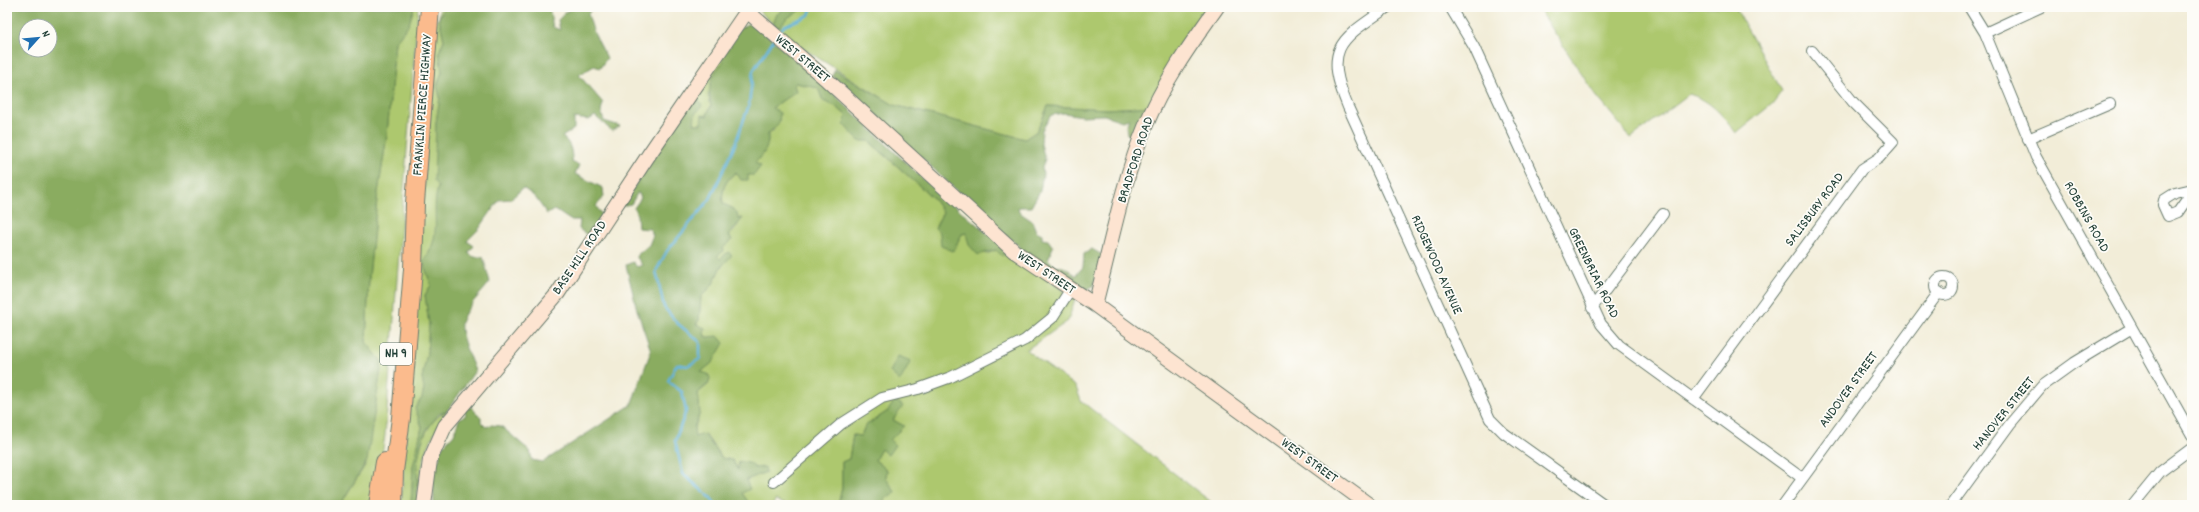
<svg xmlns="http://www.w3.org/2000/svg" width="2199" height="512" viewBox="0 0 2199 512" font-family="Dekko,sans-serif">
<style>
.green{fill:#adc86e;stroke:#668251}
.forest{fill:#8aac61;stroke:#54744a;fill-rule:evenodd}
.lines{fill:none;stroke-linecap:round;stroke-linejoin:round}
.stream{stroke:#60b2db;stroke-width:2.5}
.street-casing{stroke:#697b6d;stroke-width:12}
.secondary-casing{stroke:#697b6d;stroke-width:16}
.highway-casing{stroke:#697b6d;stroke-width:20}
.street{stroke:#fff;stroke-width:10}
.secondary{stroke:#fde4d1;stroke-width:14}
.highway{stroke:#fbbb8d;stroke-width:18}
.labels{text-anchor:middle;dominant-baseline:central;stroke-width:3.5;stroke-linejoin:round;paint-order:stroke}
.shield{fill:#fdfcf7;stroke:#62766e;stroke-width:1}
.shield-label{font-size:13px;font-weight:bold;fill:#1f3d34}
.street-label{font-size:14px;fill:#1f3d34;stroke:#fdfcf7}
</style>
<rect width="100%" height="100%" fill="#fdfcf7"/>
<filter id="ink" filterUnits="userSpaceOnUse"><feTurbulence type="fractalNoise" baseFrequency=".025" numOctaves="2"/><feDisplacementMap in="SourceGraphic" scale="8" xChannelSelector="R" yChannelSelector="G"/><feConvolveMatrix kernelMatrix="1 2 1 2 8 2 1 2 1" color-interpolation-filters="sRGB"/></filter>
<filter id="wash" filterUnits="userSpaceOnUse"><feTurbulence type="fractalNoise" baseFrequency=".012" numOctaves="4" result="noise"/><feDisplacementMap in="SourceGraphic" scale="16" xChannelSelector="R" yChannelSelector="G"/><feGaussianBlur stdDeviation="0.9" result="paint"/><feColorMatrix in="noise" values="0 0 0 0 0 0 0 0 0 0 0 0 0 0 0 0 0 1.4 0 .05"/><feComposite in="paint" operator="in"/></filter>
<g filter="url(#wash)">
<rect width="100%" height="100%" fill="#f2edd8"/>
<!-- green -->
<path class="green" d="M414 7H418L385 435 375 505H340L366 464 382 362 366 343 369 277 377 199 387 135 395 42 409 24Z
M440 7H445L439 18 444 40 439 52 442 72 437 86 440 97 436 123 438 187C434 202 437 215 437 230 436 241 429 254 423 262L431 285 425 295 429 324 427 353 422 378 424 389 422 398 415 408 422 427 413 466 411 505H401L436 20 439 18Z
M755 7H1211L1152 106 1108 109 1048 106 1037 131 1025 139 894 105 791 41Z
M1538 7H1735L1782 91 1772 104 1736 133C1723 115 1710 100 1689 94L1631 138 1594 93Z
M722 56 725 61 720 66 708 95 711 106 707 114 709 117 701 124H694V114L702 106 692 100Z
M796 83 818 88 823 101 835 106 846 115 848 129 857 137 869 141 933 198 943 212 935 228 962 234 967 233 969 245 987 254 996 250 1008 251 1075 299 1068 321 1026 350 1076 387 1081 401 1215 505H883L885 499 895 492 886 478 887 470 875 460 881 449 888 455 890 440 904 426 893 420 888 411 865 426 861 436 853 435 849 459 842 462V488L838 505H787L775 500 773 505H750L742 493 746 480 766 472 739 461V470L732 460 722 458 705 434 695 438 694 427C702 416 699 405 698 393L709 384 701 372 713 362 708 337 704 335 705 328 696 325 699 320 701 297 713 284 720 268 723 266 716 256 723 251 722 248 732 240 729 235 734 231 742 218 737 219 734 209 723 204C721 189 725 181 736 172L748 175 761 166 755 163 768 142 767 134 774 130 772 108 796 91 793 84Z
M447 411C427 443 421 462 417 499 414 471 418 424 447 411Z"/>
<!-- forest -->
<path class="forest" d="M7 7H414L409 24 395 42 387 135 377 199 369 277 366 342 382 362 367 461 340 505H7ZM26 26H50V50H26Z
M445 7H549L553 27 560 30 558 20C571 6 574 7 593 7L588 14 594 33 607 58 600 68 594 66 579 75 603 103 601 111 604 121 620 126 612 131 595 116 589 120 574 118V129L562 137C571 143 572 151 572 162L579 165 575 174 603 188 604 197 596 206 602 215 587 235 579 229 580 220H570L555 210 547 214 535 197 523 188 511 199 499 200 479 229 467 241 474 246 468 253 474 257H483L490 282C481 294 465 308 461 323 459 334 471 360 475 371L447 411 439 414 427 429 421 443 417 464 418 505H411L413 466 422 427 415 408 422 398 424 389 422 378 427 353 429 324 425 295 431 285 423 262C444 234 430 215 438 187L434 181 436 123 440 97 437 86 442 72 439 52 444 40 439 18Z
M782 7H805L786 19 778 29 773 24 777 14 782 11Z
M748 24 759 28 820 81 922 178 1008 251 1002 256 996 250 978 255 969 245 966 233 962 234 953 251 941 246 940 233 935 228 943 212 933 198 869 141H859L844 125 846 115 835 106 823 101 818 88 796 83 794 85 796 91 772 108 780 113 779 123 768 134C769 148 764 154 755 163L761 166 754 175H748V180H741L736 172C725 181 721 189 723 204 730 207 738 209 738 219L743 218 729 235 732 240 723 248 724 251 717 256 720 259 728 252 732 255 720 268 713 284 701 297 699 320 696 324 705 328 704 335 708 337 718 336 724 343 713 362 701 372 708 374 710 378 709 383 698 393 700 413 694 427 695 437 704 434 722 458 732 460 738 470 739 461 752 464 754 468 765 467 766 472 746 480 750 489 742 493 750 505H434L433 467 440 458 439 450 454 434 459 419 466 415 464 409 470 406 481 417V422L486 427 491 425 501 426 530 451 532 460 543 462 631 405 651 351 637 310 626 265 633 262 637 267 642 265 636 256 649 245 653 235 650 229 638 228 637 215 634 208 641 198 638 192 631 204 621 206 692 100 699 101 702 106 695 114 694 124H701L702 115 708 116 707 114 711 106C707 89 711 74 724 61L722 56 739 29Z
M835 70 894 105 1025 139 1037 131 1048 106 1108 109 1152 106 1137 137 1127 134 1126 126 1129 119 1122 121 1104 115 1082 116 1064 113 1051 115 1042 130 1041 144 1045 159 1042 167 1043 174 1040 191 1031 207H1018L1019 212 1032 221 1036 231 1042 234V239L1048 240 1053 247 1048 259 1056 267C1064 265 1070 270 1075 276L1083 267 1084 254 1092 249 1104 256 1093 286 1085 291 1043 268 961 195 855 94 832 76Z
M898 356 911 361 900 381 890 372Z
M895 400 903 406 893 420 904 426 890 440 895 445 888 455 881 449 875 460 887 470 886 478 895 492 885 499 883 505H838L842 488V462L849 459 853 435 861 436 865 426 888 411Z"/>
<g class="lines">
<!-- stream -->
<path class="stream" d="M779 32 784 26 809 15 812 7
M715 505 711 498 683 474 675 441 686 411 682 392 668 381 677 364 687 366 700 359V342L677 323 664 307 656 271 667 251 710 199 734 147 749 105 753 71 774 39"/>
</g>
</g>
<g filter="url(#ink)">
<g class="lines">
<!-- street casing -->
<g class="street-casing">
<path id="street" d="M1388 7C1340 40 1323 47 1348 107L1490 419 1504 433 1605 505
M1450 7 1474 47 1601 324 1619 345 1802 478
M1969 7 1985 33 2036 157 2192 435
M1985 33 2041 7
M2028 139 2110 104
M2192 189 2175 193 2164 200 2163 205 2168 216 2178 212 2192 192
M1935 286a9 9 0 1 1 18 0a9 9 0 1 1-18 0Z
M1592 308 1663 214
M1693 399 1862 169 1879 158 1893 142 1853 102 1812 51
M774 482 841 424 882 398 918 389 951 377 1025 340 1052 318 1070 290
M1783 505 1939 292
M1951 505 2010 424 2042 386 2074 363 2132 328
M2133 505 2160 472 2192 448"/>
</g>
<!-- secondary casing -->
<g class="secondary-casing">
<path id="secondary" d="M1095 305C1110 248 1123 180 1145 127 1163 83 1190 45 1217 7
M424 505 430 460 445 426 558 293 650 153 747 11 827 80 1014 251 1095 305 1369 505"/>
</g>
<!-- highway casing -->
<g class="highway-casing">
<path id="highway" d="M378 505 385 462
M393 505 394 471 401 418 413 269 415 203 430 7"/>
</g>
<!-- street -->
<use href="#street" class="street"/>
<!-- secondary -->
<use href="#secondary" class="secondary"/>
<!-- highway -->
<use href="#highway" class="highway"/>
</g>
</g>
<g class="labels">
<!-- shield labels -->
<rect class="shield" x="380" y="343" width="32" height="22" rx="3"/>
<g class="shield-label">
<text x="396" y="354">NH 9</text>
</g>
<!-- street labels -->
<g class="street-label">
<text transform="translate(802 59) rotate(40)">WEST STREET</text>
<text transform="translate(423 105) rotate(-86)">FRANKLIN PIERCE HIGHWAY</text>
<text transform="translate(1136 160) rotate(-72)">BRADFORD ROAD</text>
<text transform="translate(1815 210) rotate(-53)">SALISBURY ROAD</text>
<text transform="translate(2086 217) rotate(61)">ROBBINS ROAD</text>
<text transform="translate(580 258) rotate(-56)">BASE HILL ROAD</text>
<text transform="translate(1436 265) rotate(66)">RIDGEWOOD AVENUE</text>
<text transform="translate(1046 273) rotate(34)">WEST STREET</text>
<text transform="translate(1593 273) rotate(64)">GREENBRIAR ROAD</text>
<text transform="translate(1849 390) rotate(-54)">ANDOVER STREET</text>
<text transform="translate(2004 414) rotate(-51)">HANOVER STREET</text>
<text transform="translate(1309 461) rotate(36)">WEST STREET</text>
</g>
</g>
<!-- margin -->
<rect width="2199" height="512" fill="none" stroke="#fdfcf7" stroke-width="24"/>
<!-- north arrow -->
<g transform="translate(38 38) rotate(63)"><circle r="19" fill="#fdfcf7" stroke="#a4b0a9"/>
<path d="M0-3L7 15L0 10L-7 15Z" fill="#1f6fb2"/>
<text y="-6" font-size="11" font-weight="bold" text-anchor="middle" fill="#1f3d34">N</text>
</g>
</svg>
